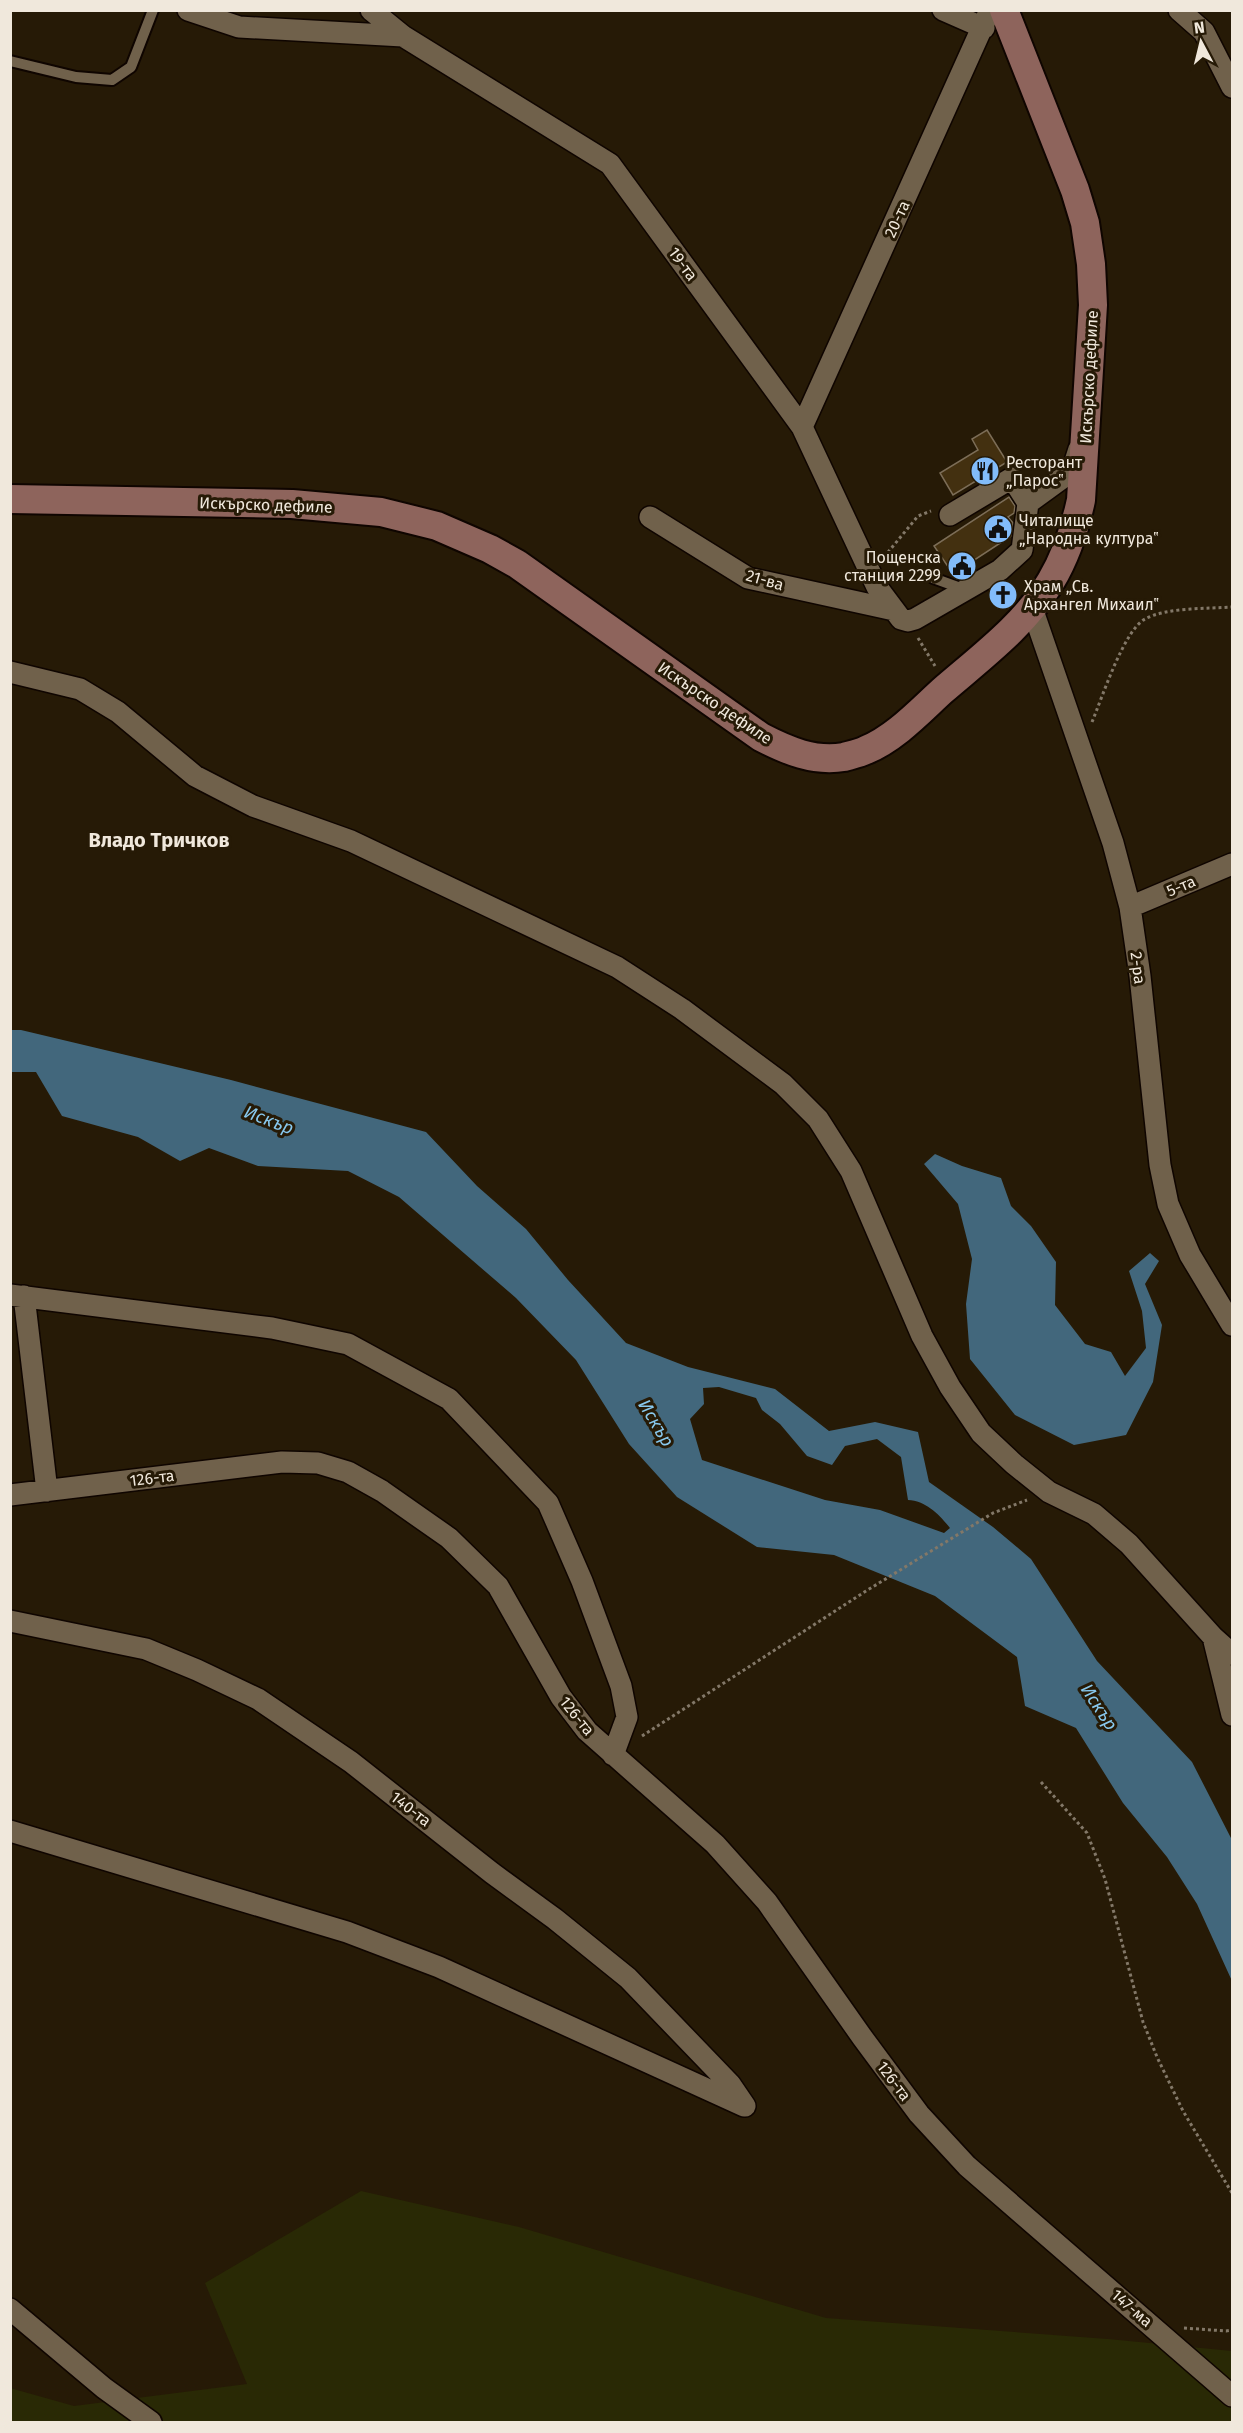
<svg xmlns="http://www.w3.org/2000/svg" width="1243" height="2433" viewBox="0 0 1243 2433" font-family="'Fira Sans',sans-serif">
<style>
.green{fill:#292905}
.water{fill:#42677c;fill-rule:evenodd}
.building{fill:#433010;stroke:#7c6d57;stroke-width:1.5}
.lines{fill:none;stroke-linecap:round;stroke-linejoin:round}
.service-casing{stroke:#0f0500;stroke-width:14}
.minor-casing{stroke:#0f0500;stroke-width:24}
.secondary-casing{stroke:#0f0500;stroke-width:32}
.path{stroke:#837868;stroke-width:3;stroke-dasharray:3 3;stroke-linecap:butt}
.service{stroke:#70614b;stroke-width:10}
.minor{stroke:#70614b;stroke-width:21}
.secondary{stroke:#8e645c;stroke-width:28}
.labels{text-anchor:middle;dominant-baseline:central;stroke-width:6;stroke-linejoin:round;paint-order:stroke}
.street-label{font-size:16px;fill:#f0e8dc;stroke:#261a06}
.poi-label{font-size:16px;fill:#f0e8dc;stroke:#261a06;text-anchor:start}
.water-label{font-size:18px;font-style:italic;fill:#88c8ed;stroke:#261a06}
.quarter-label{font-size:20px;font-weight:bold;fill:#f0e8dc;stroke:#261a06}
</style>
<rect width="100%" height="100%" fill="#261a06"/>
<!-- green -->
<path class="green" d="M361 2191 519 2227 826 2318 1108 2339 1232 2351V2422H11L10 2388 74 2406 247 2384 205 2283Z"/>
<!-- water -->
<path class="water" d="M11 1030H21L231 1080 426 1132 477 1186 526 1229 568 1280 626 1343 688 1367 775 1389 829 1431 875 1422 918 1432 929 1482 993 1527 1031 1559 1097 1661 1192 1762 1232 1840V1981L1197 1904 1167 1857 1123 1803 1076 1728 1025 1706 1017 1657 935 1596 834 1555 757 1547 677 1497 629 1444 576 1360 516 1298 399 1197 348 1171 258 1166 209 1148 180 1161 138 1137 62 1116 36 1072H11ZM719 1387 756 1398 762 1410 780 1424 807 1456 832 1465 845 1446 877 1439 901 1457 908 1500C926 1501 939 1514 950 1528L944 1533 880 1510 825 1500 702 1460 690 1419 704 1404 703 1388Z
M935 1154 962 1166 1001 1178 1011 1206 1031 1226 1056 1262 1055 1305 1085 1344 1111 1352 1125 1376 1146 1348 1142 1311 1129 1271 1150 1253 1159 1261 1145 1284 1162 1325 1153 1382 1126 1435 1074 1445 1015 1415 970 1359 966 1304 972 1259 958 1204 924 1164Z"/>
<!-- building -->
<path class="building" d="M987 430 1007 462 953 495 940 473 978 450 972 439Z
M1009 497 1015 506 1014 513 1008 517 1013 523 1011 536 953 574 934 546Z"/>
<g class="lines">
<!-- service casing -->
<g class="service-casing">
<path id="service" d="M10 61 76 77 112 80 131 67 153 10
M933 578 966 590"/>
</g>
<!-- minor casing -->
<g class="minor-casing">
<path id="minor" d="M188 10 239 27 403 36
M371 10 403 36 610 164 802 427 877 587 901 619 908 621 915 619 1000 570 1022 550 1028 503 1072 471 1079 449
M943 10 984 28
M1179 10 1204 32 1232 87
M802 427 990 10
M950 515 1012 478 1028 503
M650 517 748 578 894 610
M1032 608 1113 843 1130 907 1140 976 1160 1165 1168 1204 1190 1255 1232 1325
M10 672 80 689 118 712 195 776 253 806 351 841 617 967 682 1009 783 1084 818 1119 851 1171 922 1336 950 1387 981 1433 1014 1464 1049 1492 1094 1514 1129 1544 1213 1637 1232 1654
M1130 907 1232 864
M10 1295 272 1328 348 1344 449 1399 548 1503 582 1581 621 1686 627 1717 613 1755
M24 1296 47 1491
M10 1495 282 1462 318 1463 348 1472 382 1491 449 1538 498 1586 561 1697 587 1731 715 1844 767 1902 862 2037 919 2114 967 2166 1232 2396
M10 1621 146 1649 197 1670 258 1699 351 1762 492 1873 555 1919 628 1978 730 2084 745 2106
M1213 1637 1232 1715
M10 1831 347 1932 439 1967 744 2106
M10 2309 104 2388 151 2422"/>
</g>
<!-- secondary casing -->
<g class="secondary-casing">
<path id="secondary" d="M10 499 292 504 381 512 437 526 490 549 517 564 761 737C788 751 814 762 844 757 851 755 860 753 866 750 895 738 919 712 942 691 980 658 1025 625 1051 581 1066 556 1075 528 1081 500L1093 305 1091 264 1085 223 1075 190 1004 10"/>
</g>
<!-- path -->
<path class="path" d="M884 557 918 516 931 511
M918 638 935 666
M1092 722C1102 698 1124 630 1145 619 1167 607 1207 609 1232 607
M642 1736 866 1591 993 1513 1027 1500
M1041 1782 1087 1833 1105 1879 1143 2022 1157 2057 1183 2111 1232 2193
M1184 2328 1226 2331 1232 2330"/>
<!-- service -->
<use href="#service" class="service"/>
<!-- minor -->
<use href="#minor" class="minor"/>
<!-- secondary -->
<use href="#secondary" class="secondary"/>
</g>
<!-- icons -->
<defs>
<g id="restaurant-disc" transform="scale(1.5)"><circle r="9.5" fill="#82bcfa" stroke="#261a06"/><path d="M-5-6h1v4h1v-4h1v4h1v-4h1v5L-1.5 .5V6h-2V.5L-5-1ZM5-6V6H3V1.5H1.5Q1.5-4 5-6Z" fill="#111"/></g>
<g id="civic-disc" transform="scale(1.5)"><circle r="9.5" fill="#82bcfa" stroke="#261a06"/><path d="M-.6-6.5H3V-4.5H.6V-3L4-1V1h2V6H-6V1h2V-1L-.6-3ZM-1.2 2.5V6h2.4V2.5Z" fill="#111"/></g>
<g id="church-disc" transform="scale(1.5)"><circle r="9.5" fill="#82bcfa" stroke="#261a06"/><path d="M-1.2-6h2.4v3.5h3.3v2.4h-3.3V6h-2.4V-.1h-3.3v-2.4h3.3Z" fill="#111"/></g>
</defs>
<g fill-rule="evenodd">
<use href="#restaurant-disc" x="985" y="471"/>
<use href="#civic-disc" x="998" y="529"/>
<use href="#civic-disc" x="962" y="566"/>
<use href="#church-disc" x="1003" y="595"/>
</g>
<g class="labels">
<!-- street labels -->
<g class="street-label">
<text transform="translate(897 219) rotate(-65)">20-та</text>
<text transform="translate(683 264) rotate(54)">19-та</text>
<text transform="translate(1089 377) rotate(-87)">Искърско дефиле</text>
<text transform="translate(266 505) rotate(2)">Искърско дефиле</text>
<text transform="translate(765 580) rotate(16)">21-ва</text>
<text transform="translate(715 703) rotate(34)">Искърско дефиле</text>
<text transform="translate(1181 886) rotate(-23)">5-та</text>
<text transform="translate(1138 968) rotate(83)">2-ра</text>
<text transform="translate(152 1478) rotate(-7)">126-та</text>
<text transform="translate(577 1716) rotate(51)">126-та</text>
<text transform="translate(411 1809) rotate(38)">140-та</text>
<text transform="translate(894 2081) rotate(53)">126-та</text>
<text transform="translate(1132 2308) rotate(41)">147-ма</text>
</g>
<!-- poi labels -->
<g class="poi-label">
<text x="1006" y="462">Ресторант<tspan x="1006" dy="18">„Парос‟</tspan></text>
<text x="1019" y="520">Читалище<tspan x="1019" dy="18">„Народна култура‟</tspan></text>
<text x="941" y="557" text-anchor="end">Пощенска<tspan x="941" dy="18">станция 2299</tspan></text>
<text x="1024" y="586">Храм „Св.<tspan x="1024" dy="18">Архангел Михаил‟</tspan></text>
</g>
<!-- water labels -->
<g class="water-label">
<text transform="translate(269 1120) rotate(21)">Искър</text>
<text transform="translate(656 1423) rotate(59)">Искър</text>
<text transform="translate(1099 1707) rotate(57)">Искър</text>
</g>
<!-- quarter labels -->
<g class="quarter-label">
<text x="159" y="840">Владо Тричков</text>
</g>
</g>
<!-- border -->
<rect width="1243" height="2433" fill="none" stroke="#f0e8dc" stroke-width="24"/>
<!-- north arrow -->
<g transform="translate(1201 42) rotate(353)" stroke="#261a06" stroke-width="4.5" paint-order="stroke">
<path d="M0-4.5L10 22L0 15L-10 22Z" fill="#f0e8dc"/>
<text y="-9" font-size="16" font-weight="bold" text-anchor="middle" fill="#f0e8dc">N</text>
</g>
</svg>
